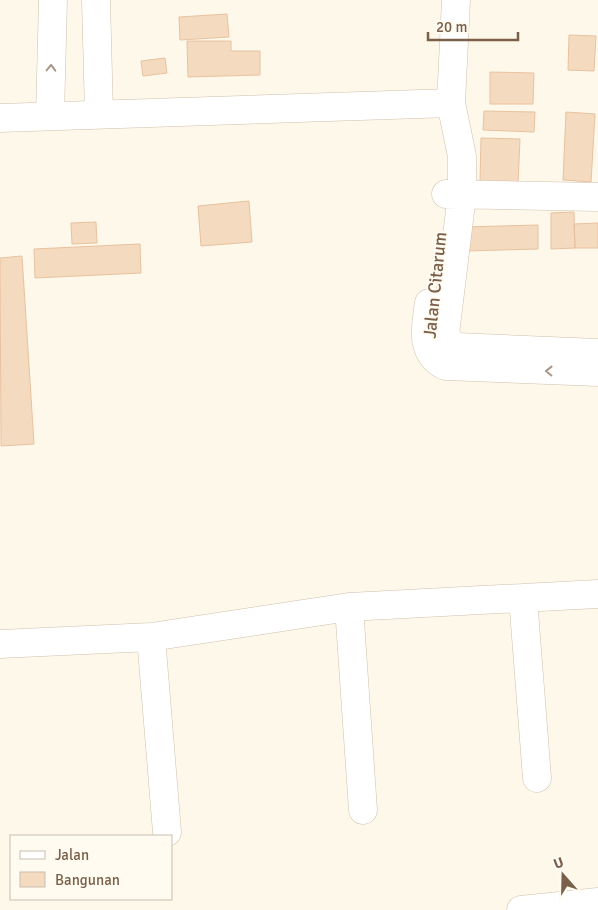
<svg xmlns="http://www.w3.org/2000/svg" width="598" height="910" viewBox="0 0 598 910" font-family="Signika,sans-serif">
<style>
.building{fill:#f4dabf;stroke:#e8c29f}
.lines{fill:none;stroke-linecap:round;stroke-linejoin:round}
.minor-casing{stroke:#d1c0ad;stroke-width:29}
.minor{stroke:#fff;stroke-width:28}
.oneway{stroke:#a99889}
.labels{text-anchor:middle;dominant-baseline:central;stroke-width:4;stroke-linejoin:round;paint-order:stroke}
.street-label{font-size:18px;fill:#7a604a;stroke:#fffbf1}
</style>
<rect width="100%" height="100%" fill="#fdf8e9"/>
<!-- building -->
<path class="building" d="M227 14 229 37 180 40 179 17Z
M569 35 596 36 594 71 568 70Z
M187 41H231V51H260V75L188 77Z
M165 58 167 73 143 76 141 61Z
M490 72 534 73 533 104H490Z
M484 111 535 112 534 132 483 130Z
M566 112 595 114 591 182 563 180Z
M481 138 520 139 518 184 480 183Z
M249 201 252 242 201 246 198 206Z
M574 212 575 248 551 249V213Z
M96 222 97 243 72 244 71 223Z
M598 223V248H575L574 224Z
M538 225V249L465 251 464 227Z
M140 244 141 273 35 278 34 249Z
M22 256 34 444 1 446 0 258Z"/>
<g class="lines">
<!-- minor casing -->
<g class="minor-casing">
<path id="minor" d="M96 0 99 114
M456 0 451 103 462 156V195L445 334 452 345 458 347 598 353
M50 116 53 0
M0 118 451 103
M446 194 598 197
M429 303C425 328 420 353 445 366L598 372
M523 598 537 778
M349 607 363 810
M151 637 167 832
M0 644 151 637 349 607 598 594
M521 910 598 902"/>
</g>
<!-- minor -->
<use href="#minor" class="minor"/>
</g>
<!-- one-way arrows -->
<defs><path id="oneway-chevron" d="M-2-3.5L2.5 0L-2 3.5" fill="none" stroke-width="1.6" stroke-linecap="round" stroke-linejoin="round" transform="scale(1.25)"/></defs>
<g class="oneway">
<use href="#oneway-chevron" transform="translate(51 68) rotate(-89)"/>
<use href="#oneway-chevron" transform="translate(549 371) rotate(-179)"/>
</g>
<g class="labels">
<!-- street labels -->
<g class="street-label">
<text transform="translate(435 285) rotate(-84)">Jalan Citarum</text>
</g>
</g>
<!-- legend -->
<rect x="10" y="835" width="162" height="65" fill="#fffbf1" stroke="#cabdae"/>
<rect x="20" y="851" width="25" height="8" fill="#ffffff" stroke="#cabdae"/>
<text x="55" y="860" font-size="15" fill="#7a604a">Jalan</text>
<rect x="20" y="872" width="25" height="15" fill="#f4dabf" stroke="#cabdae"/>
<text x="55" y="885" font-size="15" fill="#7a604a">Bangunan</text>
<!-- north arrow -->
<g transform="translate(563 875) rotate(340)" stroke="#fffbf1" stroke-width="4" paint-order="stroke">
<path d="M0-4L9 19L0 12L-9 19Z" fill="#7a604a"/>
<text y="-8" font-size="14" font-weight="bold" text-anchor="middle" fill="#7a604a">U</text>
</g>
<!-- scale -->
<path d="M428 32v8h90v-8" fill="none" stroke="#7a604a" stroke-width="2.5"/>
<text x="436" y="32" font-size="15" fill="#7a604a" stroke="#fffbf1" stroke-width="4" paint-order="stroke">20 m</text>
</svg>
